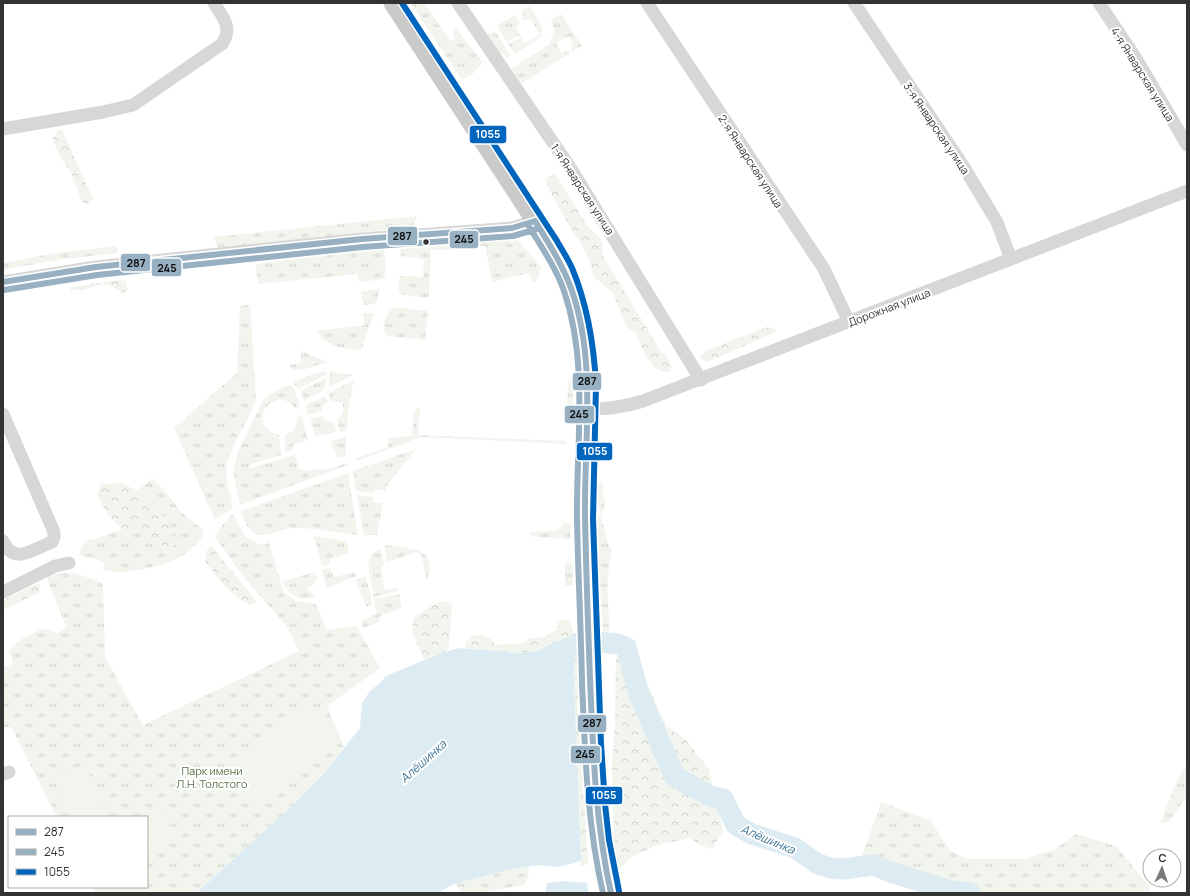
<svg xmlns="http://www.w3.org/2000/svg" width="1190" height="896" viewBox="0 0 1190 896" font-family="Manrope,sans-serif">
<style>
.grass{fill:url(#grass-tufts)}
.forest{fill:url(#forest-crowns)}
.pitch{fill:#f1f5ed}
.water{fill:#ddebf3}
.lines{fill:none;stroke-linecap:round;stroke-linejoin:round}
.river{stroke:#ddebf3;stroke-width:21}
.minor{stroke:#d7d7d7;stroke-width:13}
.major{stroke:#cacaca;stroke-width:17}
.bus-1-casing{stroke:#fff;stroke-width:9}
.bus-2-casing{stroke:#fff;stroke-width:9}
.bus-3-casing{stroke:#fff;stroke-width:9}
.bus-1{stroke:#97b0c2;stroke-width:6}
.bus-2{stroke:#97b0c2;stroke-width:6}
.bus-3{stroke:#0065bd;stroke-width:6}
.bus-dot{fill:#333;stroke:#fff;stroke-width:1.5}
.labels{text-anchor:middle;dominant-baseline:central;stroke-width:4;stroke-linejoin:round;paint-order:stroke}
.street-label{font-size:11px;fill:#333;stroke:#fff}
.park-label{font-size:11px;fill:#56703f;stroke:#fff}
.water-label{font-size:12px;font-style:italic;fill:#3f7597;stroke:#fff}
.line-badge{stroke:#fff;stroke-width:1.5}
.badge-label{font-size:11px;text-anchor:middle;font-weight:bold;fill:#fff}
.pale-badge-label{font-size:11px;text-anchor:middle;font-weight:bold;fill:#111}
</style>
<defs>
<pattern id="grass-tufts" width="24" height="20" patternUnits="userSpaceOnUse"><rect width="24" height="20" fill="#f1f5ed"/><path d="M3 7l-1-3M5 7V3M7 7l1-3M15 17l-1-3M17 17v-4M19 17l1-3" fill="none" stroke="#cfd2cc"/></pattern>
<pattern id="forest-crowns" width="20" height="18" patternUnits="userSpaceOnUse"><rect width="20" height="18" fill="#f1f5ed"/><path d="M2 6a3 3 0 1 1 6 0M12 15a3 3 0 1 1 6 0" fill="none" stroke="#cfd2cc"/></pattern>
</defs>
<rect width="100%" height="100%" fill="#fff"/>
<!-- grass -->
<path class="grass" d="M411 3H425L449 40H455L453 31 455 27 482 61V64L472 74 462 80Z
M529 6C535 15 547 27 540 38L515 54 508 44 521 37 525 43 540 34 530 18 524 21 522 18 524 17 521 11Z
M561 14 582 46 572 52 571 48 574 46 569 36 556 43 562 53 567 50 570 53 521 84 511 69 550 44 554 30 551 20Z
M515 15 520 24 515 27 520 35 507 42 497 26Z
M495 31 511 56 507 59 503 53 501 55 487 34Z
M417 216 416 221 412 227 218 248 214 237Z
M516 238 541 267C540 274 539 279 533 283L529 273 492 282 485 246H477L475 241Z
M117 246V253L57 260 3 270V263L56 253Z
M451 246V250H431L429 296 426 298 403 295C396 291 399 283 400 276L423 277 424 259 401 256 400 249Z
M384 250 386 265 384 279 359 282 357 274 258 284 256 264 355 252Z
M380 289 376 304 363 305 361 292Z
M250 305 256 399C249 421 226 452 226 474 227 485 231 497 233 508L215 520 174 428 237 373 240 306Z
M395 307 428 311 425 340 387 336C379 329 386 312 395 307Z
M363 313H374L361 350C341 348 329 348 316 331L365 325Z
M301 351 325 361 327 363C315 365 302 371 291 370L290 365 300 363Z
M326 371 327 374 298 389 293 382 313 374Z
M330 371 353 375 329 387Z
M326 378 325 389 304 401 301 391Z
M354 380 348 408 347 431 340 432 337 420C343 415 345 410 342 403L330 400 329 393Z
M568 380H574L572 422H567Z
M289 385 295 390 300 407 296 409C276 381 242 424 279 435L281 455 249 465 250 468 295 455 299 468 303 471 321 469 326 470 347 463 348 465 240 505 233 472 238 452 263 400 277 390Z
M325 396 328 402 323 405 322 411 308 415 306 405Z
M416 408H420L418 435 566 441V444L421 437 357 461V458L388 447 389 438 412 436 414 412Z
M302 416 308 440 293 445V450L286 453 284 436 295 429 298 417Z
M323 416C325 421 328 422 334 422L336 432 315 437 310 419Z
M346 437V456L337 458 331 441Z
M416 449 386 487V491L375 489 374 493 356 491 353 471Z
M348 473 358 535C340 533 304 525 287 529 277 531 266 537 256 534 248 531 243 519 241 511Z
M152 478 165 491 182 513 203 530V536C197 543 191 550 183 555 169 564 141 571 125 572 118 573 110 571 103 570L105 562 80 555C80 546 85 539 95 539L123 529 124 531 143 534 168 549 144 493 139 490Z
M600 482 602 484 605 503 601 519 609 545 612 552C605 578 608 603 610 629L607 634 603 631 596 522 601 512C597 503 596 494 597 483Z
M357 495 373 497V502L383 503 377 535H364Z
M232 514 246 537 260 545 269 543 284 593 296 601 316 604 327 630 357 626 380 668 327 706 344 747 326 770 288 810 197 893H96L93 887H147V817H57L11 727H3V667H7L13 663 9 650C15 642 38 628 48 629 52 630 54 632 57 634L66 627 46 576C68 569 82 575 103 583L105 657 143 725 299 651 286 625 247 581 214 536Z
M565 523 571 524 570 539 534 537 530 534 529 532 557 531Z
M314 536 345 541 348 545V553L330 559V564L322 566Z
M384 545C408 548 439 546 427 581L421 554 416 552 387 562Z
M380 548 384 564 381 568 385 590 398 588V591L374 597 368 564 371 555Z
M567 563 573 564V585L568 586 565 585V564Z
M330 568 334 577 355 572 356 576 327 588 322 570Z
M315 572 317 579 312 586 309 585 307 589 316 596C302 603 288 596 283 581Z
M366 576 372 604 367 607 355 580Z
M399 594 402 608 380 616 379 622 363 628 361 621 377 614 374 599Z
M1187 764V796L1169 822 1160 823 1177 781Z
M881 802 930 820 951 851 967 859H1025L1055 849 1076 834 1116 846 1150 887 1149 893H957L906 876 859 865Z
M529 866 528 877 524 885 481 893H459L460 889 454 884 507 870Z"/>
<!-- forest -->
<path class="forest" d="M59 130H62L93 199 90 203 87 204 82 202 71 172 64 163 53 141V137Z
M556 175 588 227 599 237 602 243V254L660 350C666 355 669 360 672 368L669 372H661L653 366 643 351 637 335 626 326 613 293 593 276C591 260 586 253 578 239 566 220 553 200 545 179L549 176Z
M118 280 126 281 128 290 123 293 108 284C103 284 98 285 94 286 86 289 83 292 74 289L71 292V287Z
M771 327 776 330V332L710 361 706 362 700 358 701 355 706 351 764 328Z
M120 483 144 493 168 522 181 542 168 549 143 534 124 531 109 516 97 496 101 484Z
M210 546 213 548 257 602 250 605C231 595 217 578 205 561L207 550Z
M37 584H39L40 588 39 593 3 610V600Z
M446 601 452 605 449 647 444 652 424 660 412 631 414 616C428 611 429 604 446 601Z
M562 620 570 621 575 638H565L548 645 538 651 521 653 465 648 466 642 471 636C484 634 488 635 496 645L507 644 519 645 530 638 545 637 557 629 558 623Z
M628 640 666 726 685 739 709 769 723 831 712 849 700 845 690 838 655 846 633 856 617 871 614 847 612 762 615 724 616 658Z
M574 652 577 653 578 706 588 864 579 867 581 861 577 790Z"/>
<!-- pitch -->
<path class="pitch" d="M306 703 336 737 255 811 225 777Z
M84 764 110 817H73L54 779Z
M162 811 175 833 147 849V820Z"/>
<!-- water -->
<path class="water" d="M565 638H575L574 662 575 708 581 861 559 867 540 865 507 870 454 884 438 893H197L229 863 289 809 325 772 360 728 362 704 369 692 380 683 386 676 444 652 460 648 521 653 538 651 548 645Z
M565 881 587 883 588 893H545L547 883Z"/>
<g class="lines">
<!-- river -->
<path class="river" d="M598 642 618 644 626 647 639 694 675 777 710 796 723 799 736 825 752 834 795 848 818 864 831 868 844 869 873 865 893 873 951 891 970 893
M574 647 578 643"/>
<!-- minor -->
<path class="minor" d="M458 3 571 169 701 380
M647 3 824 269 849 322
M854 3 962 164 997 222 1011 259
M1099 3 1137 60 1187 145
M3 129 103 112 133 105 222 44C233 28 223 17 214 3
M3 282 96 267 362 239 512 228 535 221
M587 409C607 409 625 407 643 401L1187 191
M3 414 54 532V537L52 542C34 549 13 566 3 541
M3 592 55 566 69 563
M3 774 9 772"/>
<!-- major -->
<path class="major" d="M392 3 550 245 564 270 571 288 580 321 587 365 588 385 586 452 585 519 588 610 593 744 597 805 601 841 611 893"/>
<!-- bus-1 casing -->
<g class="bus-1-casing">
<path id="bus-1" d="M535 221C548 242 562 264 571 288 597 361 584 440 585 516 586 570 588 624 590 678 593 750 595 822 611 893
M3 282 96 267 362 239 512 228 535 221"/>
</g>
<!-- bus-2 casing -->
<g class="bus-2-casing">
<path id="bus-2" d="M528 225C541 246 556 268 564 291 589 364 576 443 577 519 578 573 581 628 582 682 585 753 587 824 603 893
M4 290 97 275 363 247 513 236 537 229"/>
</g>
<!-- bus-3 casing -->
<g class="bus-3-casing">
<path id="bus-3" d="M402 3 557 241C562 250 568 259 572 268 587 304 594 345 596 385L593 519 601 744 605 804 609 840 619 891"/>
</g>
<!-- bus-1 -->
<use href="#bus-1" class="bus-1"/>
<!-- bus-2 -->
<use href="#bus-2" class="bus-2"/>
<!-- bus-3 -->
<use href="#bus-3" class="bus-3"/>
</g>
<!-- markers -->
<circle class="bus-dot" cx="426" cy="242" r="3.5"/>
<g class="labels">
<!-- street labels -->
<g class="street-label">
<text transform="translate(1143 74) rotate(58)">4-я Январская улица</text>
<text transform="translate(937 128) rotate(56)">3-я Январская улица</text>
<text transform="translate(751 161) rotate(57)">2-я Январская улица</text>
<text transform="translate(583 189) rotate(57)">1-я Январская улица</text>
<text transform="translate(889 307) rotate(-21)">Дорожная улица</text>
</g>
<!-- park labels -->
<g class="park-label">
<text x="212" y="770">Парк имени<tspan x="212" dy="13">Л.Н. Толстого</tspan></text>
</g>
<!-- water labels -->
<g class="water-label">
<text transform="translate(423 761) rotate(-42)">Алёшинка</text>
<text transform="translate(768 839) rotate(23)">Алёшинка</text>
</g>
</g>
<g class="line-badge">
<rect x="469" y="125" width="38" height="19" rx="4" fill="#0065bd"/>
<rect x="387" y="226" width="31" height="20" rx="4" fill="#97b0c2"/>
<rect x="449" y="230" width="30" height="19" rx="4" fill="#97b0c2"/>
<rect x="120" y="253" width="31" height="19" rx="4" fill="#97b0c2"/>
<rect x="151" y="258" width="31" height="19" rx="4" fill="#97b0c2"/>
<rect x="572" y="372" width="30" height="19" rx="4" fill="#97b0c2"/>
<rect x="564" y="405" width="31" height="19" rx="4" fill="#97b0c2"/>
<rect x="576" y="442" width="37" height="19" rx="4" fill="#0065bd"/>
<rect x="577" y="714" width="30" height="19" rx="4" fill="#97b0c2"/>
<rect x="570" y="745" width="31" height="19" rx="4" fill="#97b0c2"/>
<rect x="585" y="786" width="38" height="19" rx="4" fill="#0065bd"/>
</g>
<g class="badge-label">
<text x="488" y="138">1055</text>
<text x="595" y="455">1055</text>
<text x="604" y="799">1055</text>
</g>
<g class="pale-badge-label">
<text x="402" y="240">287</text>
<text x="464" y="243">245</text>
<text x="136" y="267">287</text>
<text x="167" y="272">245</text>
<text x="587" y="385">287</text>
<text x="579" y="418">245</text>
<text x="592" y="727">287</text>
<text x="585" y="758">245</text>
</g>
<!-- border -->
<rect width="1190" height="896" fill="none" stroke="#333333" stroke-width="8"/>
<!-- legend -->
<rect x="8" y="816" width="140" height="72" fill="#ffffff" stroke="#adadad"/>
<rect x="16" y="829" width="20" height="6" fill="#97b0c2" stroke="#adadad"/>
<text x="44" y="836" font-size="12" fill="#333333">287</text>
<rect x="16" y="849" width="20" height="6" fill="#97b0c2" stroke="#adadad"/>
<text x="44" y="856" font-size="12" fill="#333333">245</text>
<rect x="16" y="869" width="20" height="6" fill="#0065bd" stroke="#adadad"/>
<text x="44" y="876" font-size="12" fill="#333333">1055</text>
<!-- north arrow -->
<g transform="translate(1162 868) rotate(3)"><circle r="19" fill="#ffffff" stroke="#adadad"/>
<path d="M0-3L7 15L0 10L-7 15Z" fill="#7a7a7a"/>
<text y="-6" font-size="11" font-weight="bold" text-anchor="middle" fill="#333333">С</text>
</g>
</svg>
